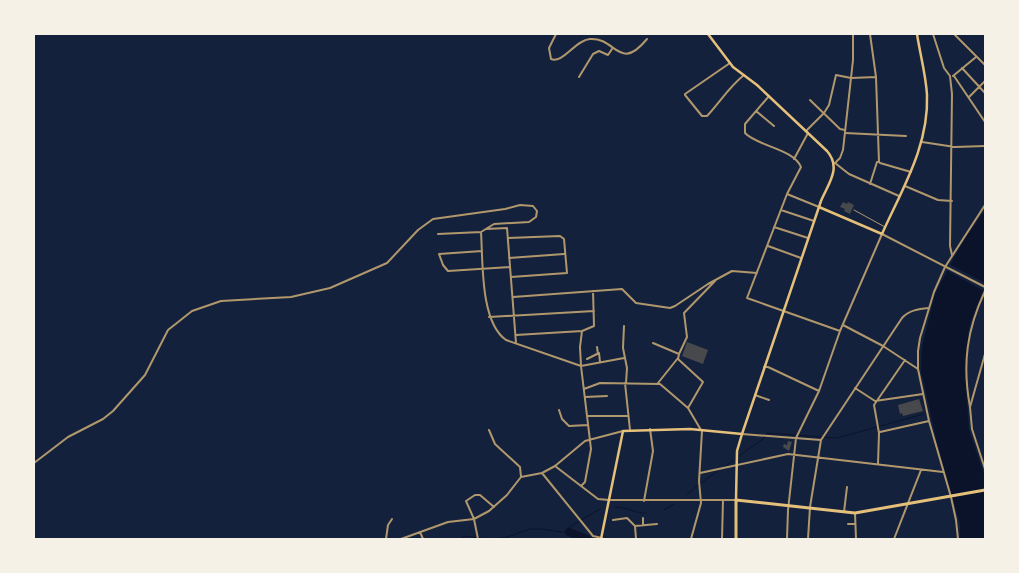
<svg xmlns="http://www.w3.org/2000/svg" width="1019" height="573" viewBox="0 0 1019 573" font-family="Merriweather,serif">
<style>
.water{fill:#0b132b}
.pier{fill:#14213d}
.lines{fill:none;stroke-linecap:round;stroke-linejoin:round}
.stream{stroke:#0b132b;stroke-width:1}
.river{stroke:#0b132b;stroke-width:8}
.building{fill:#48494c}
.pedestrian{stroke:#b1986c;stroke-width:1}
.minor{stroke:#b1986c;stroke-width:2}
.tertiary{stroke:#b1986c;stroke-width:2}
.secondary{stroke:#e5c07b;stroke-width:2.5}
.primary{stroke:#e5c07b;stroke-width:2.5}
.trunk{stroke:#e5c07b;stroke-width:3}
</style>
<rect width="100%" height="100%" fill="#14213d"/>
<!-- water -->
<path class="water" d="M985 210V285L969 328 965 368 969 430 985 477V539H960V524L937 443 921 371 922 347 935 294 963 241Z"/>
<!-- pier -->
<path class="pier" d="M949 264 985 283 984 291 946 270Z"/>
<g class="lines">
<!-- stream -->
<path class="stream" d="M739 456 764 438 767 433 837 438 924 414
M724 467 733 461
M687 494 720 469
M615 507C627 507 637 514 646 513
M664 510 674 504
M460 539 464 536C479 538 493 540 507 537 516 535 525 529 533 529 545 528 557 533 569 532L568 529 571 526 600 509"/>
<!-- river -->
<path class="river" d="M569 532 587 539"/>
</g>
<!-- building -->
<path class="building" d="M843 202 847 204 848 202 854 205 850 214 844 211 845 209 840 207Z
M687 342 708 350 703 364 682 356Z
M919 399 923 411 903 416 902 413 900 414 898 405Z
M788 441 792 442 789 451 783 447 784 444 787 445Z"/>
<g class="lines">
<!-- pedestrian -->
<path class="pedestrian" d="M854 210 885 227"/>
<!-- minor -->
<path class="minor" d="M556 34 549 48 551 59C563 64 575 40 590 39 616 37 619 73 647 39
M933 34 944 68 950 76 952 94 950 246 952 255
M730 63 685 94V95L702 116H707C721 101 728 88 744 75
M962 68 985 93
M953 76 976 57
M954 76 985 122
M579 77 593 54 599 51 608 55 612 49
M769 96 745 124V133C757 146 794 149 801 167L787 194 747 298 840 331
M969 97 985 81
M810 100 840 129 845 130
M756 111 774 126
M806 131 824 113 829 105 836 75 851 78 876 77
M845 133 906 136
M922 142 955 147 985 146
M794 159 808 133
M835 163 849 174 899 196
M880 163 911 172
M870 184 877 162H879L876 77 870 34
M905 186 938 200 952 201
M787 194 819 207
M781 210 814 221
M774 227 808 238
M486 229 507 228 516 343
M481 232C483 261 480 322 506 340L581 366 591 449 585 482 581 486
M508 238 560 236 564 239 567 273 511 277
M768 246 801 258
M482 251 439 254 443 265 448 271 510 267
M509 258 564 254
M513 297 622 289 636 303 670 308 675 306 708 284 732 271 757 273
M489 317 594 311
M843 325 883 346 918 369
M624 326 623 348 627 368 626 383
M582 331 580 347 581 366 624 358
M516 335 582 331 594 326 593 291
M653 343 679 354
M597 347 598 354
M587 359 599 353 600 362
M764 367H768L819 391
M625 383 630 430
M658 383 678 358
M855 388 875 401 923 394
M584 389 600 383 660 384 688 408 701 430
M755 395 769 400
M585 397 607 396
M970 407C962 364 967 329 985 291
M688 408 703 382 678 359 679 354 687 337 684 313 715 281
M559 410 562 419 569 426 588 425
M588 416H628
M489 430 495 444 520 467 521 477
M880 432 929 421
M742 434 821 440
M34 463 68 437 103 419 113 411 145 375 168 330 192 311 221 301 291 297 330 288 387 263 418 230 433 219 505 209 520 205 533 206 537 211 536 217 529 222 494 224 481 232 438 234
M878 464 879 433 874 405 905 360
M555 466 598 499 609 500
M542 473 593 536 602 538
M700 473 788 454 943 472
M951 497 956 520 958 539
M644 501 653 451 650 429
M844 512 847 487
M855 513 856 539
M643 518V525
M613 520 627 518 635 526 657 524
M848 524H855
M635 526 636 539
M420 532 423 539
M386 539 388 525 392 519
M401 539 448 522 474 519 489 511 507 495 521 477 542 473 555 466 585 441 623 431
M478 539 474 519 466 501 475 495H480L494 507
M691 539 701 503 699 481 702 431
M722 539 723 500
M787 539 788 510 796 438 819 391 840 331 882 234
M808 539 810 507 821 440 902 318C909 310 919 309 929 308
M894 539 921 470"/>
<!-- tertiary -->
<path class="tertiary" d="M954 34 985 65
M835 163 840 158 843 150 853 60V34
M882 234 985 287
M985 354 970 407 972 429 985 469
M951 497 929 421 918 369V351L920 338 934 292 945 267 985 205
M609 500H736"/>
<!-- secondary -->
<path class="secondary" d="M819 207 882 234C902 189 929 146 927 95 926 75 920 54 917 34"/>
<!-- primary -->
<path class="primary" d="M708 34 733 67 757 85 827 151C842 168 828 184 821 201L742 434 737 451 736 500
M601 539 623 431 690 429 742 434"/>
<!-- trunk -->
<path class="trunk" d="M736 539V500L855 513 985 490"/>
</g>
<!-- border -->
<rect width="1019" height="573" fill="none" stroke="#f6f1e7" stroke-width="70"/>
</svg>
